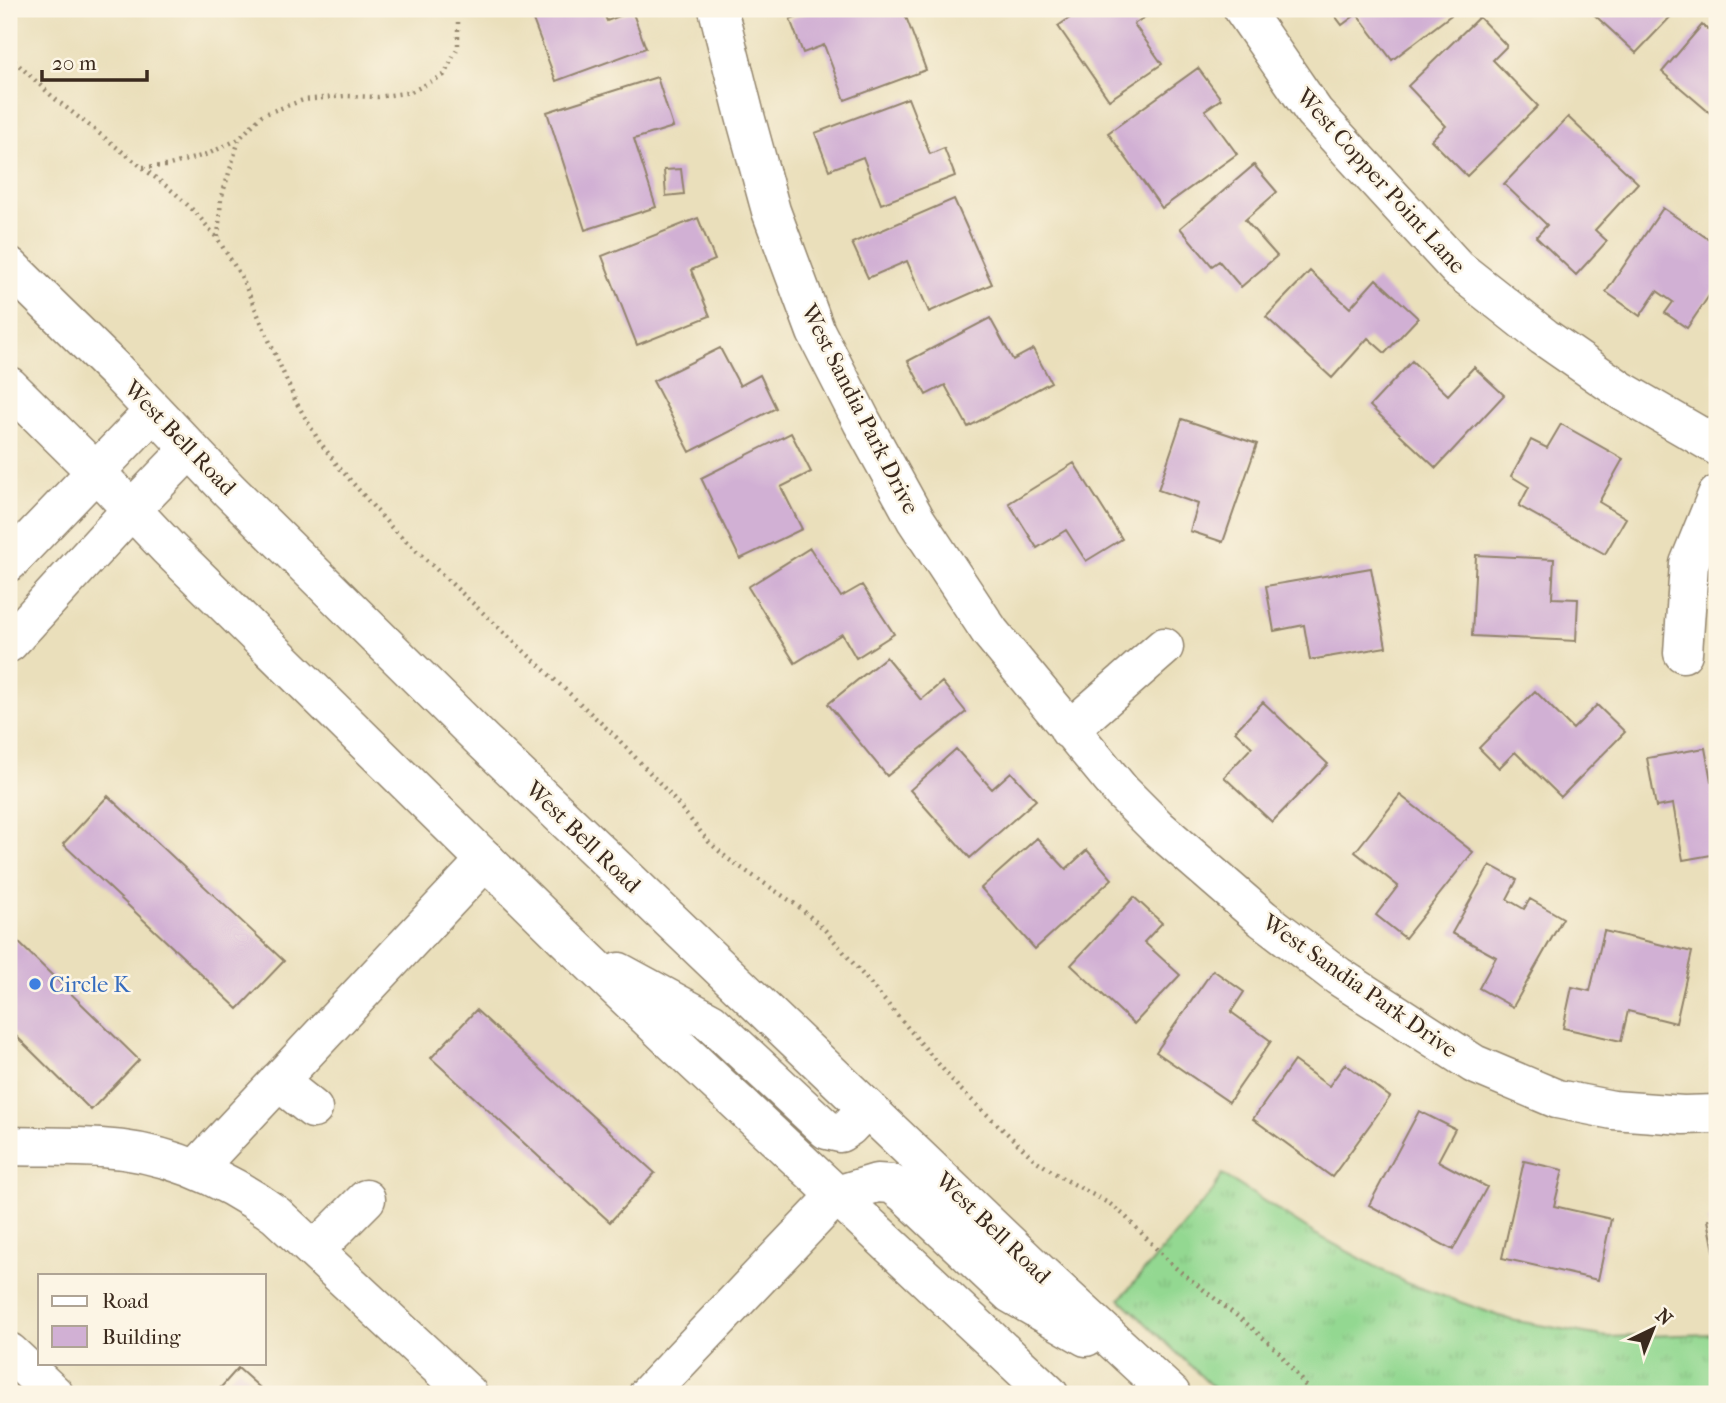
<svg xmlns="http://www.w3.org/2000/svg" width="1726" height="1403" viewBox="0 0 1726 1403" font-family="'IM FELL French Canon',serif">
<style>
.grass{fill:url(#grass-tufts);stroke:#678158;stroke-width:2}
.building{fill:#d1b0d4}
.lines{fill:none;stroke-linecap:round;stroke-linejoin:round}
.minor-casing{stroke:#92846c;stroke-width:41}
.major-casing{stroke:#92846c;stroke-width:41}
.path{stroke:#92846c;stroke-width:4.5;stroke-dasharray:2 5;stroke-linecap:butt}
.minor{stroke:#fff;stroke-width:38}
.major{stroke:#fff;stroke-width:38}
.shop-dot{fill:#3f7fe0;stroke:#fcf5e5;stroke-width:2.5}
.labels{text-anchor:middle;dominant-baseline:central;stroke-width:5;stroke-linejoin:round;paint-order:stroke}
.street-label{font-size:23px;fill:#3b2a1e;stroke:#fcf5e5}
.shop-label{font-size:23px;fill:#366cbe;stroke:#fcf5e5;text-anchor:start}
</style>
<defs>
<pattern id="grass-tufts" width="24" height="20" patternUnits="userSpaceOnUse" patternTransform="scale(1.75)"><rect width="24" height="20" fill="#93d891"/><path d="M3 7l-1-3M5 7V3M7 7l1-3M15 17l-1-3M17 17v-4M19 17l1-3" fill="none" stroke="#80ba7d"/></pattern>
</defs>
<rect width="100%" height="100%" fill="#fcf5e5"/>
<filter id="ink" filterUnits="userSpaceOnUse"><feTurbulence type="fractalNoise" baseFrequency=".0143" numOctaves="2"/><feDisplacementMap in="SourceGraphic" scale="14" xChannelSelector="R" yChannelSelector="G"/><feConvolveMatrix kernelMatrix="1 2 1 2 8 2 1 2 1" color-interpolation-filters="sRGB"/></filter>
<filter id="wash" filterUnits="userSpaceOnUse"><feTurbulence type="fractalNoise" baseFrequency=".00686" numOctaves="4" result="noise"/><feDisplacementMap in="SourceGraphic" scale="28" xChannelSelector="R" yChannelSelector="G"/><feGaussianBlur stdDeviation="1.57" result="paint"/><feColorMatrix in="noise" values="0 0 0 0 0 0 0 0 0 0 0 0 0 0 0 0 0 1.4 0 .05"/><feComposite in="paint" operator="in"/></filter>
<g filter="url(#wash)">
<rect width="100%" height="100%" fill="#eadfbb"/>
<!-- grass -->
<path class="grass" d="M1222 1174 1315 1234 1406 1283 1511 1320 1607 1337 1717 1334V1394H1220L1120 1299 1213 1191Z"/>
<g id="blocks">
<!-- building -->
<path class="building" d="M529 9H602L607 21 632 11 646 48 556 81Z
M817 9H903L926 70 845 100 824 45 803 53 790 19Z
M1083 9H1157L1134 24 1162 64 1109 100 1058 26Z
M1330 9H1459L1392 60 1357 14 1342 25Z
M1588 9H1678L1636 53Z
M1479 17 1507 46 1493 60 1538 106 1467 176 1431 140 1446 126 1408 86Z
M1702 25 1717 37V119L1662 72Z
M1198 68 1221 99 1205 110 1237 154 1162 208 1108 133Z
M657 77 673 127 634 139 656 207 585 230 547 112Z
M908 98 930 154 944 148 955 176 881 204 863 157 829 170 815 133Z
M1568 117 1638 183 1595 230 1607 241 1576 275 1536 237 1547 225 1504 184Z
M1254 165 1277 192 1245 220 1277 256 1241 287 1219 261 1212 266 1180 228Z
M681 169 684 194 666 196 664 170Z
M954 199 992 284 929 312 907 261 868 278 852 243Z
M1663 208 1717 245V284L1687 328 1665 313 1673 302 1657 291 1640 316 1606 292Z
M698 218 715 260 691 270 710 316 637 345 602 256Z
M1310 271 1350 308 1376 279 1418 318 1385 353 1368 338 1332 378 1266 317Z
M990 318 1013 360 1033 349 1051 382 968 427 945 385 926 395 908 361Z
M720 348 740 386 760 375 776 408 690 452 653 381Z
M1412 361 1448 395 1474 367 1504 395 1436 468 1370 406Z
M1182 419 1257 444 1223 542 1190 531 1198 504 1158 490Z
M1561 424 1623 459 1599 502 1626 518 1605 554 1519 506 1529 487 1511 476 1531 440 1547 448Z
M791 433 811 472 781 487 802 529 740 559 701 478Z
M1074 463 1122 539 1086 561 1066 530 1037 548 1009 503Z
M810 548 841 597 862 585 894 634 856 658 842 634 795 663 748 587Z
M1476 555 1554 559 1552 598 1578 599 1576 641 1472 636Z
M1371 568 1386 647 1310 660 1304 625 1274 631 1266 586Z
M886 657 921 700 942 682 966 712 887 776 828 704Z
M1535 691 1573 729 1597 705 1625 732 1561 797 1515 752 1499 768 1479 748Z
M1263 702 1328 764 1272 822 1224 777 1252 747 1235 731Z
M1705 748 1711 781 1717 780V854L1683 860 1673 804 1656 807 1647 758Z
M956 749 992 789 1011 772 1036 800 970 858 910 790Z
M1400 795 1473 852 1405 938 1376 915 1398 886 1355 852Z
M108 796 284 961 238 1009 63 844Z
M1037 838 1066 869 1087 850 1112 879 1035 949 981 888Z
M1490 865 1517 880 1507 899 1524 909 1530 899 1563 918 1513 1007 1479 988 1496 957 1452 933Z
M1134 897 1162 923 1144 942 1180 975 1134 1024 1071 965Z
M1604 931 1692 952 1676 1023 1628 1011 1621 1041 1563 1028 1572 987 1590 991Z
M12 936 139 1060 91 1110 9 1029V939Z
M1213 970 1244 992 1231 1012 1271 1041 1229 1102 1156 1052Z
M476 1010 655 1173 610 1222 431 1058Z
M1294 1061 1329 1086 1345 1064 1390 1097 1332 1177 1253 1119Z
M1419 1111 1455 1129 1438 1161 1487 1187 1453 1250 1369 1205Z
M1524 1161 1563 1170 1554 1206 1611 1219 1598 1280 1502 1258Z
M1717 1219V1261H1716L1708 1220Z
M238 1368 267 1394H215Z"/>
</g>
</g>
<g filter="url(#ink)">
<use href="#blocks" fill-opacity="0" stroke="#92846c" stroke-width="2"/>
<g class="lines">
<!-- minor casing -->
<g class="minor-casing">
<path id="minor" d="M718 9 745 116 771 211 816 332 862 422 916 520 990 632 1122 792 1158 828 1263 919 1338 976 1474 1064 1557 1099 1613 1110 1683 1115 1717 1114
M1243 9 1314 112 1458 269 1544 337 1622 391 1717 446
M1683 653 1689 564 1717 495
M1069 730 1164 647
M278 1081 313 1109
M9 1146C39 1147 71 1146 101 1148 165 1151 225 1178 276 1215L468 1394
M196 1169 486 860
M315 1250 366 1199
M9 1352 54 1394
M648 1394 837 1195"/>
</g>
<!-- major casing -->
<g class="major-casing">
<path id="major" d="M9 266 116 371 229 490 483 741 1028 1262 1171 1394
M9 386 95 471 168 548 574 947 672 1041 1049 1394
M9 562 154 411
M9 643 132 509 190 449
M619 972 711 1022 827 1130 840 1133 849 1127 867 1108
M837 1195 877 1183 892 1184 905 1194 1011 1294 1086 1337"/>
</g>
<!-- path -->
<path class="path" d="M9 56 54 98 175 193 196 213 217 238 241 276 296 402 319 441 338 466 391 527 616 737 667 791 709 842 728 859 798 906 825 930 958 1087 1034 1159 1059 1176 1110 1204 1125 1216 1172 1265 1251 1327 1279 1352 1312 1394
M143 167 166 166 208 154 239 139 262 115 303 100 345 96 378 97 411 92 444 75 458 47V9
M218 237 221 199 239 140"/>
<!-- minor -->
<use href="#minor" class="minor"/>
<!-- major -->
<use href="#major" class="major"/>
</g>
</g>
<!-- markers -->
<circle class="shop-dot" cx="35" cy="984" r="7"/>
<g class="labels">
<!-- street labels -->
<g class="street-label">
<text transform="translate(1381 181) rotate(48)">West Copper Point Lane</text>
<text transform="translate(860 409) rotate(63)">West Sandia Park Drive</text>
<text transform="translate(180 438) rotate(46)">West Bell Road</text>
<text transform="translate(583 837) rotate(44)">West Bell Road</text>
<text transform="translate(1360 986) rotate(35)">West Sandia Park Drive</text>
<text transform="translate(993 1228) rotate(44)">West Bell Road</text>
</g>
<!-- shop labels -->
<g class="shop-label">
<text x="49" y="984">Circle K</text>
</g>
</g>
<!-- margin -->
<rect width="1726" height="1403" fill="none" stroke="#fcf5e5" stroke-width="35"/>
<!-- legend -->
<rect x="38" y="1274" width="228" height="91" fill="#fcf5e5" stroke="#afa495" stroke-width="2"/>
<rect x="52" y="1296" width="35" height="10" fill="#ffffff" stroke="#afa495" stroke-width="2"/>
<text x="102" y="1308" font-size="21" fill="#3b2a1e">Road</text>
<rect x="52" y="1326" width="35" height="21" fill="#d1b0d4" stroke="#afa495" stroke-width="2"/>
<text x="102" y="1344" font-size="21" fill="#3b2a1e">Building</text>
<!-- north arrow -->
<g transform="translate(1653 1329) rotate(43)" stroke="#fcf5e5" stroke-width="5" paint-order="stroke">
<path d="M0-5L12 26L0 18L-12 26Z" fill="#3b2a1e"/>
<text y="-10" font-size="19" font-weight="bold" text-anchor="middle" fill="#3b2a1e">N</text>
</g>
<!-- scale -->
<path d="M42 70v10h105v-10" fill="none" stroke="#3b2a1e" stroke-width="3.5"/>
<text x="52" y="70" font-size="21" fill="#3b2a1e" stroke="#fcf5e5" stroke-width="5" paint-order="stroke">20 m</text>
</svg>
